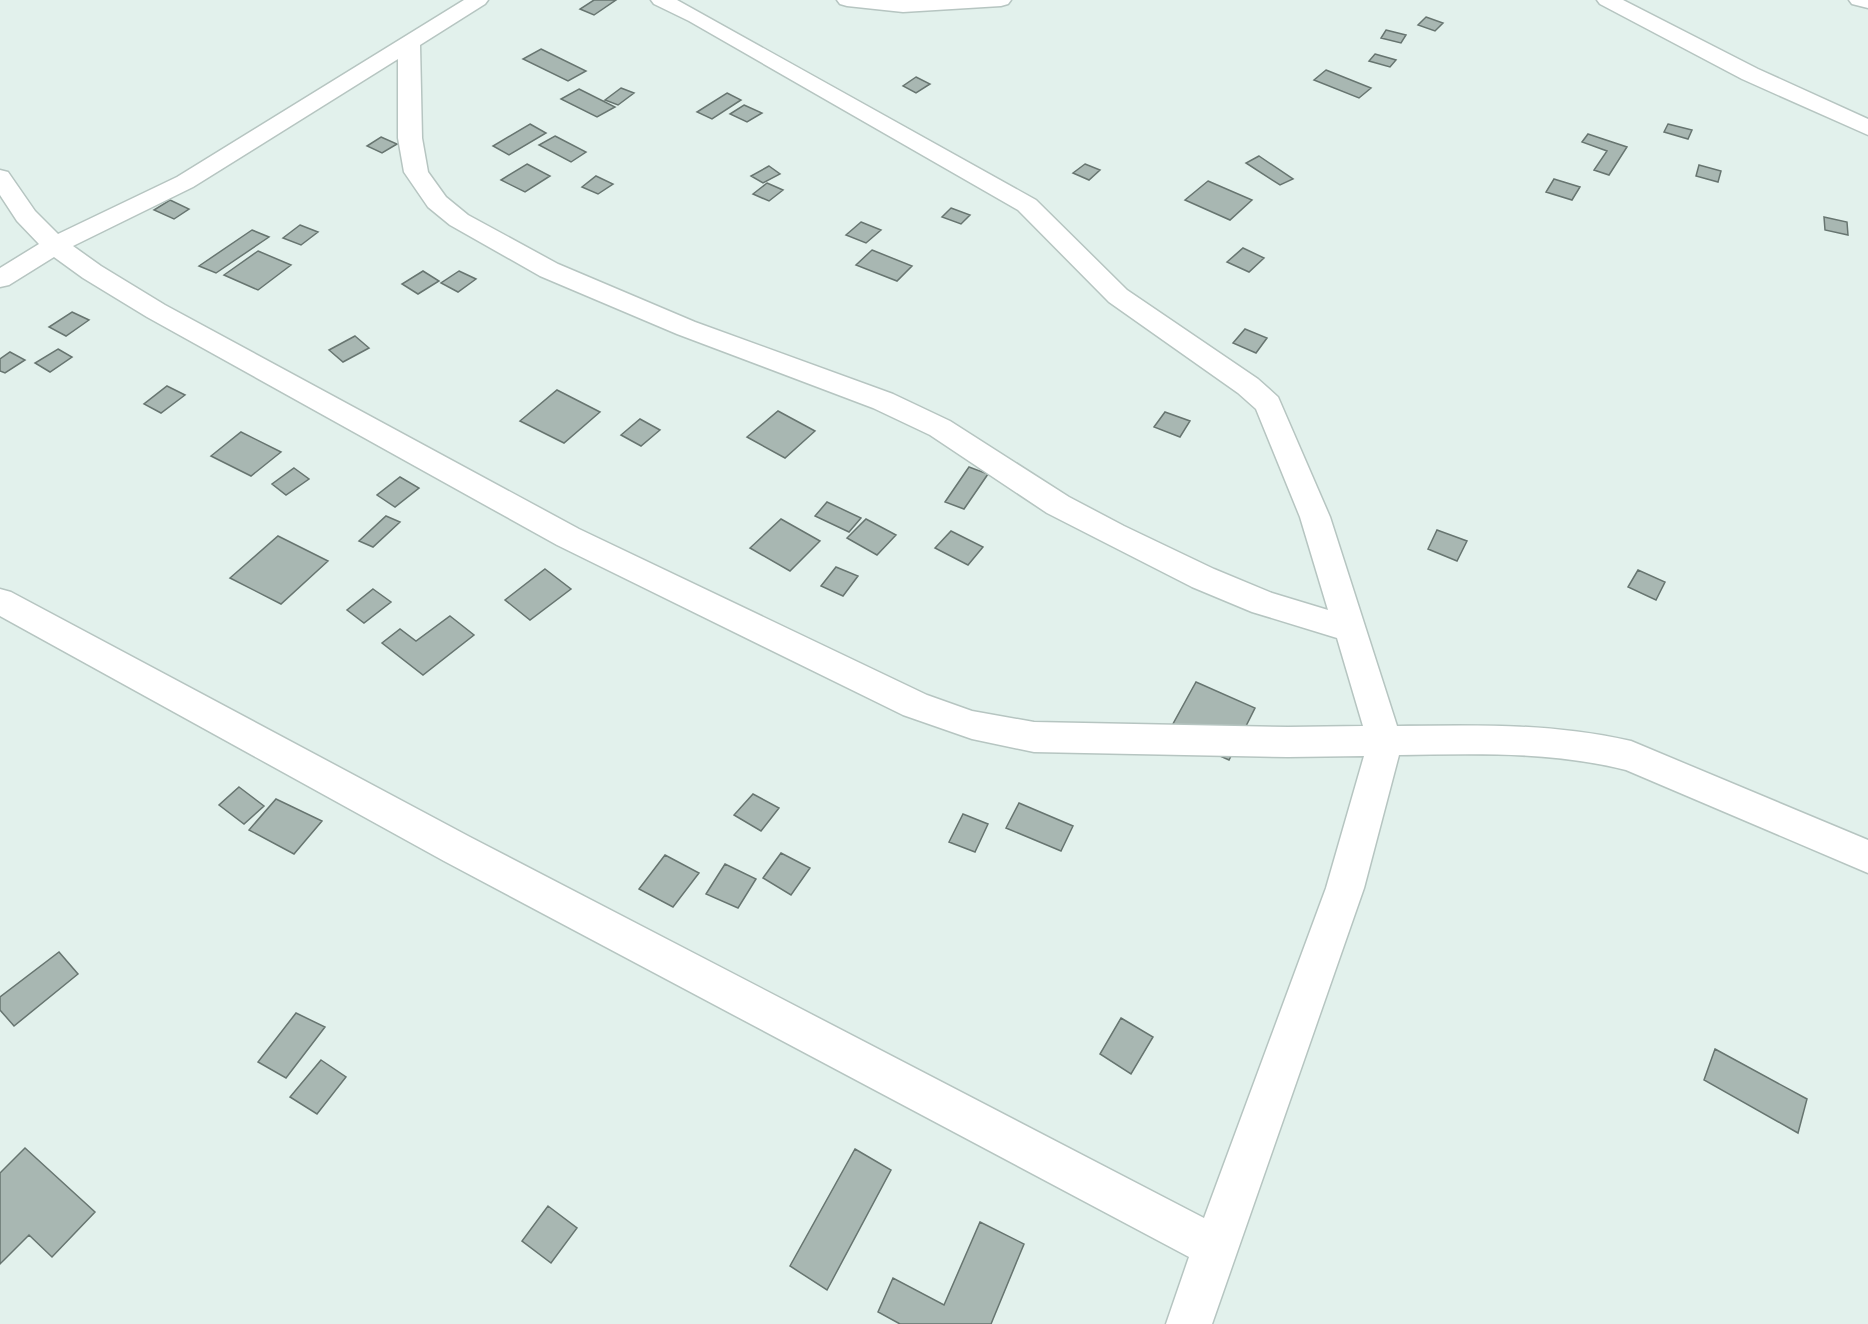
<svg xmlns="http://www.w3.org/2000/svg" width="1868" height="1324" viewBox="0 0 1868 1324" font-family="'Roboto Serif',serif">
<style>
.building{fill:#a8b7b2;stroke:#677570;stroke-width:1.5}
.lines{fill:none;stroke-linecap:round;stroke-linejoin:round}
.minor-casing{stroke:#b6c5c1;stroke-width:3}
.minor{fill:#fff;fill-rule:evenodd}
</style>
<rect width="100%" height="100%" fill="#e2f1ec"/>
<!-- building -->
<path class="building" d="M594 0H616L594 15 580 9Z
M1426 17 1443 23 1435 31 1418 25Z
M1386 30 1406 35 1401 43 1381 38Z
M541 49 586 71 568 81 523 59Z
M1375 54 1396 60 1390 67 1369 61Z
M1326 70 1371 88 1359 98 1314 80Z
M916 77 930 84 916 93 903 86Z
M621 88 634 93 618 105 605 100Z
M579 89 615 107 597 117 561 99Z
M727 93 741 100 712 119 697 112Z
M744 105 762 113 747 122 730 114Z
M530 124 546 133 509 155 493 146Z
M1668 124 1692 130 1688 139 1664 132Z
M1588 134 1627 147 1609 175 1594 170 1607 151 1582 142Z
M555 136 586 152 571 162 539 145Z
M381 137 397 144 382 153 367 146Z
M1259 156 1293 179 1280 185 1246 163Z
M527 164 550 176 525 192 501 180Z
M1085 164 1100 170 1089 180 1073 173Z
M1699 165 1721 171 1718 182 1696 176Z
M769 166 780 174 763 183 751 176Z
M596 176 613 184 598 194 582 187Z
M1554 179 1580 187 1572 200 1546 192Z
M1208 181 1252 200 1230 220 1185 200Z
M767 183 783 190 769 201 753 194Z
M170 200 189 209 174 219 154 210Z
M951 208 970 215 961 224 942 217Z
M1824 217 1847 222 1848 235 1825 230Z
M861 222 881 230 866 243 846 235Z
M300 225 318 232 301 245 283 238Z
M252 230 269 237 216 273 199 266Z
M1243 248 1264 258 1249 272 1227 262Z
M872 250 912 266 897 281 856 265Z
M258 251 291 265 258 290 224 275Z
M423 271 439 281 418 294 402 284Z
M459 271 476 279 458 292 441 283Z
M72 312 89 320 66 336 49 327Z
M1245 329 1267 338 1256 353 1233 343Z
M355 336 369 348 343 362 329 350Z
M58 349 72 357 50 372 35 363Z
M10 352 25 360 5 373 0 371V359Z
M167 386 185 395 161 413 144 404Z
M557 390 600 412 564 443 520 421Z
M778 411 815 431 785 458 747 437Z
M1165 412 1190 421 1180 437 1154 427Z
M640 419 660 430 641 446 621 435Z
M241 432 281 452 251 476 211 456Z
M969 467 988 474 964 509 945 502Z
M294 468 309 479 286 495 272 484Z
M400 477 419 488 395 507 377 495Z
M827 502 861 518 849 532 815 516Z
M386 516 400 522 373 547 359 541Z
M781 519 820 541 790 571 750 548Z
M866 519 896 535 877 555 847 538Z
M1437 530 1467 541 1457 561 1428 549Z
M951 531 983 547 968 565 935 548Z
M278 536 328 561 281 604 230 578Z
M836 567 858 576 843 596 821 586Z
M545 569 571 589 530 620 505 600Z
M1638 570 1665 582 1656 600 1628 587Z
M373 589 391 602 364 623 347 610Z
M450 616 474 635 423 675 382 643 400 629 416 641Z
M1196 682 1255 708 1229 760 1168 733Z
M239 787 264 806 244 824 219 805Z
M753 794 779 808 761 831 734 815Z
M276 799 322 821 294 854 249 830Z
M1019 803 1073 826 1061 851 1006 828Z
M963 814 988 824 975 852 949 842Z
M781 853 810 868 791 895 763 878Z
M665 855 699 873 673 907 639 889Z
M725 864 756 879 738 908 706 894Z
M59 952 78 974 14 1026 0 1010V997Z
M296 1013 325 1027 286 1078 258 1062Z
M1121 1018 1153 1037 1131 1074 1100 1054Z
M1715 1049 1807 1099 1798 1133 1704 1080Z
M321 1060 346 1077 317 1114 290 1097Z
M25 1148 95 1212 52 1257 29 1235 0 1264V1173Z
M855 1149 891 1170 827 1290 790 1266Z
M548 1206 577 1228 551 1263 522 1241Z
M980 1222 1024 1244 991 1324H900L878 1312 893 1278 944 1305Z"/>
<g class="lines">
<!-- minor casing -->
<g class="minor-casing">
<path id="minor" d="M464 0H488L485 4 420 45 422 138 428 172 446 197 468 215 558 264 695 322 893 394 950 421 1069 497 1124 526 1214 569 1272 593 1328 610 1300 517 1256 409 1238 393 1109 302 1018 210 689 21 654 4 651 0H677L1036 200 1127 290 1258 379 1278 397 1330 517 1397 726C1477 725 1552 723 1631 741L1868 840V873L1626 770C1551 751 1475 754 1399 755L1364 888 1212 1324H1166L1189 1257 444 861 0 616V589L11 592 470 837 1204 1218 1326 888 1364 756 1288 757 1034 752 972 739 903 715 557 545 147 317 83 278 54 257 9 285 0 287V268L39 244 17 221 0 195V170L8 172 35 211 58 234 177 177ZM398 59V138L404 172 428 207 450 225 540 276 677 334 873 408 930 435 1047 513 1192 587 1252 612 1337 638 1363 726 1288 727 1034 722 972 711 927 695 579 529 165 305 101 266 73 246 193 187Z
M837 0H1011L1008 4 1001 6 903 12 847 6 840 4Z
M1597 0H1623L1758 69 1868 119V135L1742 79 1600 4Z
M1849 0H1868V8L1852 4Z"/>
</g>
<!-- minor -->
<use href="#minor" class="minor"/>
</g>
</svg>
